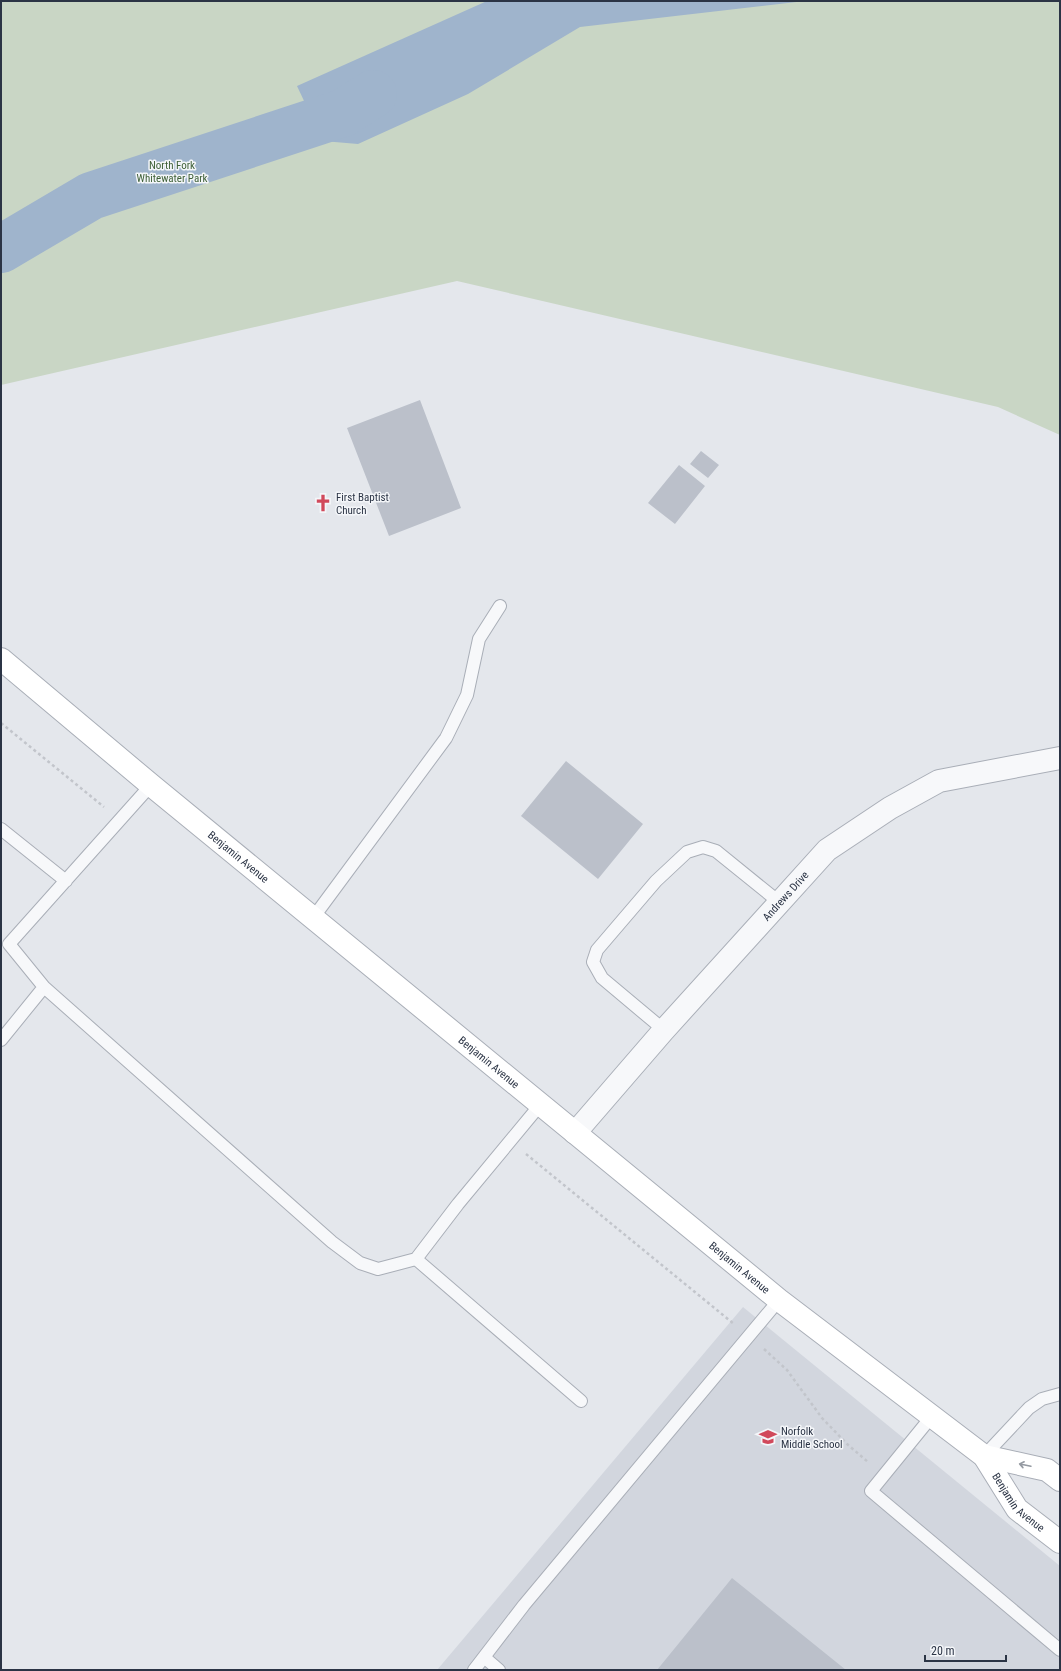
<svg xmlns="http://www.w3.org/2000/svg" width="1061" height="1671" viewBox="0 0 1061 1671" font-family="'Roboto Condensed',sans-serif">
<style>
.built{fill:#d2d6de}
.green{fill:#c9d6c5}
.water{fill:#9fb4cc}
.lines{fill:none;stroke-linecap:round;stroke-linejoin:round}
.river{stroke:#9fb4cc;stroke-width:48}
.building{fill:#bbc0ca}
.lane-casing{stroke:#a9aeb7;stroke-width:14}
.street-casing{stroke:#a9aeb7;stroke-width:24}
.secondary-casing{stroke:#a9aeb7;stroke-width:24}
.path{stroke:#c2c5cb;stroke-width:2.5;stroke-dasharray:3 3;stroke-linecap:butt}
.lane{stroke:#f7f8fa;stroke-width:12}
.street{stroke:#f7f8fa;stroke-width:22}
.secondary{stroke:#fff;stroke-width:22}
.oneway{stroke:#959aa2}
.labels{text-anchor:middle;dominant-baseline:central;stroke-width:3;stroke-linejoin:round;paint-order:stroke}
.park-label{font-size:11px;fill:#3f6138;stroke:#f4f6f9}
.poi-label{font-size:11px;fill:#2b3445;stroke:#f4f6f9;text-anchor:start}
.street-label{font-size:11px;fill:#2b3445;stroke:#f4f6f9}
</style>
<rect width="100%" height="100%" fill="#e4e7ec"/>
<!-- built -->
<path class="built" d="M743 1307 1060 1566V1670H437Z"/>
<!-- green -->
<path class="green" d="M1 1H1060V435L998 407 457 281 1 385Z"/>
<!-- water -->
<path class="water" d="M487 1H805L580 27 468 94 358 144 323 141 297 86Z"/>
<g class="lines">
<!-- river -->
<path class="river" d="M1 249 91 196 343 113 373 94"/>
</g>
<!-- building -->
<path class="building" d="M420 400 461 508 389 536 347 428Z
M701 451 719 465 708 478 690 464Z
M679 465 705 486 675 524 648 503Z
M566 761 643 824 598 879 521 816Z
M732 1578 846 1670H657Z"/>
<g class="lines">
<!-- lane casing -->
<g class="lane-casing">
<path id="lane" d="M151 785 9 944 44 987 332 1242 360 1263 378 1269 416 1259 458 1204 540 1105
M1 829 66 881
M313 918 446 738 467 695 479 639 500 606
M664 1030 602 978 593 962 597 950 656 881 687 852 703 847 716 851 779 902
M1 1040 44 987
M416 1259 581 1401
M932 1416 871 1491 1060 1650
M984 1456 1029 1408 1042 1399 1060 1394
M484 1657 524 1605 779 1300
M474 1670 484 1657 499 1670"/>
</g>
<!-- street casing -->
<g class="street-casing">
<g id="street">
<path id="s1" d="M575 1133 664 1030 827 850 890 808 939 781 1060 758"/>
</g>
</g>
<!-- secondary casing -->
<g class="secondary-casing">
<g id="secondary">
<path id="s2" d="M1 659 151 785 779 1300 984 1456 1017 1509 1060 1542"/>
<path d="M984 1456 1047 1470 1060 1480"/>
</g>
</g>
<!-- path -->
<path class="path" d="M1 723 104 807
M526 1154 734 1324
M764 1349 787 1370 822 1418 847 1444 868 1462"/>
<!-- lane -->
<use href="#lane" class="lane"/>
<!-- street -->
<use href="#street" class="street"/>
<!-- secondary -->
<use href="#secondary" class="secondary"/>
</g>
<!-- one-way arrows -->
<defs><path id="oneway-shaft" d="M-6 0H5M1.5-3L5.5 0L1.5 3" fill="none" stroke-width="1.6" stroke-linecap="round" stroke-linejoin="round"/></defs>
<use class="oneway" href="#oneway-shaft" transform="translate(1025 1465) rotate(-168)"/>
<!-- icons -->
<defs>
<g id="church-bare" transform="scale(1.38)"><path d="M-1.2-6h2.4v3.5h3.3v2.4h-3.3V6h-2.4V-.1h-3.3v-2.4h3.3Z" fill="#d1495b" stroke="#f4f6f9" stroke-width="2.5" paint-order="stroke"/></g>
<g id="school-bare" transform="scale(1.38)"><path d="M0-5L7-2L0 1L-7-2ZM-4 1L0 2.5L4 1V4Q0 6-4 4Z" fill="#d1495b" stroke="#f4f6f9" stroke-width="2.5" paint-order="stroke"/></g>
</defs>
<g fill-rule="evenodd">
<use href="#church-bare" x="323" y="503"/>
<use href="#school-bare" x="768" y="1437"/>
</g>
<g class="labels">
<!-- park labels -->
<g class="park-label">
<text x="172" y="165">North Fork<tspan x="172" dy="13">Whitewater Park</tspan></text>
</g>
<!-- poi labels -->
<g class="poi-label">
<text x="336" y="497">First Baptist<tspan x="336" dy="13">Church</tspan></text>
<text x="781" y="1431">Norfolk<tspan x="781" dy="13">Middle School</tspan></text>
</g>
<!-- street labels -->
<g class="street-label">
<text stroke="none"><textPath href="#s2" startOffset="309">Benjamin Avenue</textPath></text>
<text stroke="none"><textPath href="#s1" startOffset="317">Andrews Drive</textPath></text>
<text stroke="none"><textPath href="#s2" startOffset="633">Benjamin Avenue</textPath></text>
<text stroke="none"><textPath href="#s2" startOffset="957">Benjamin Avenue</textPath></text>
<text stroke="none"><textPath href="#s2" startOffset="1324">Benjamin Avenue</textPath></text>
</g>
</g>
<!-- border -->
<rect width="1061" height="1671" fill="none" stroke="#2b3445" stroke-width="4"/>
<!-- scale -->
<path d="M925 1655v6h81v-6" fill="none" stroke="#2b3445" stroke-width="2"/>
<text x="931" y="1655" font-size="12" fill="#2b3445" stroke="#f4f6f9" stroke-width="3" paint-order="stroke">20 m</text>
</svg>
